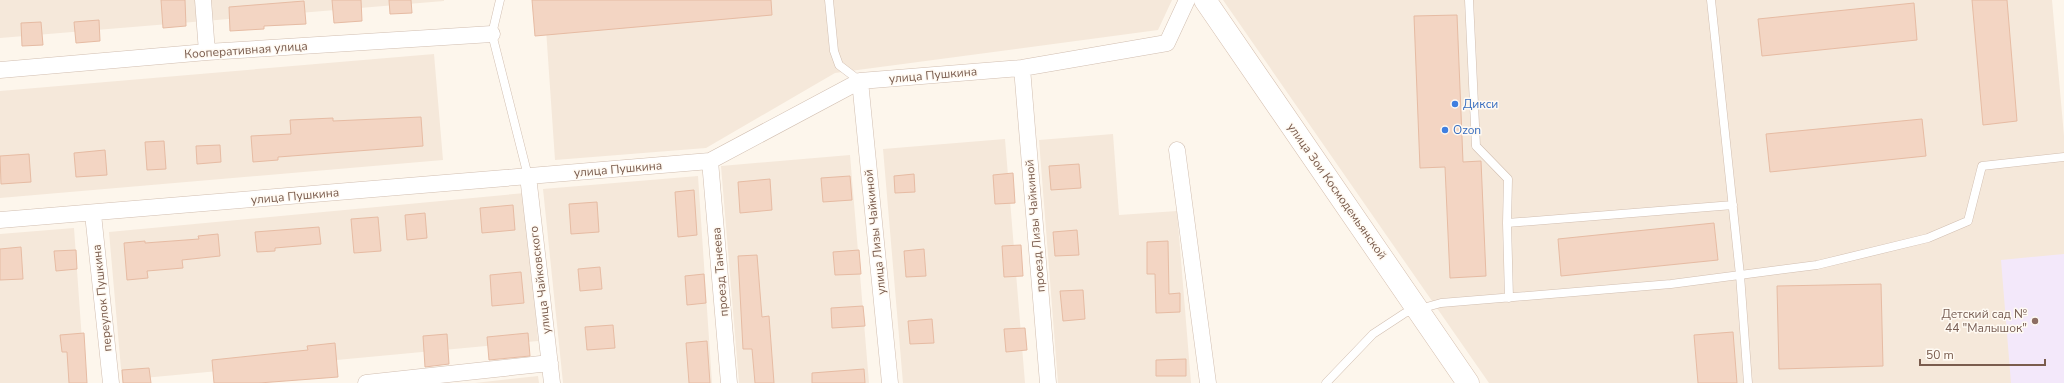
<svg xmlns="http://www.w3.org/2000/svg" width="2064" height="383" viewBox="0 0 2064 383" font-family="'Nunito Sans',sans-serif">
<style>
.residential{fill:#f5e8da}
.education{fill:#f3e8fa}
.building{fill:#f3d5c3;stroke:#e6bba3}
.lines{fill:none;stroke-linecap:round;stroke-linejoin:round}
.lane-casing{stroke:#d1beb0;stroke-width:9}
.street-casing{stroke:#d1beb0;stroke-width:17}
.secondary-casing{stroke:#d6c0b0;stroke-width:23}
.lane{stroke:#fff;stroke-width:8}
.street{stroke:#fff;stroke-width:16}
.secondary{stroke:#fff;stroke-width:22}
.shop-dot{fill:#3f7fe0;stroke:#fffaf3;stroke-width:1.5}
.education-dot{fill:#8d6e63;stroke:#fffaf3;stroke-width:1.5}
.labels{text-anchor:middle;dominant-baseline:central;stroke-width:3;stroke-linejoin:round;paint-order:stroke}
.street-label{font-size:12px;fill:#7a5c4d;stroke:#fffaf3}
.shop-label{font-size:12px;fill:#366cbe;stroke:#fffaf3;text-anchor:start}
.education-label{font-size:12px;fill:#785e54;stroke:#fffaf3;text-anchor:end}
</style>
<rect width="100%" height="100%" fill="#fdf6ec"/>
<!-- residential -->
<path class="residential" d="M0 0H444V1L0 38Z
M544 0H1172L1158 30 835 73 706 148 555 160Z
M1223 0H2052L2064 136V383H1489Z
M434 54 443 160 0 198V91Z
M1113 134 1119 215 1177 211 1191 383H1058L1039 140Z
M1005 139 1025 383H903L883 149Z
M850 155 869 383H739L721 166Z
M698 176 712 383H563L543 189Z
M525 193 538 341 122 380 109 232Z
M74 228 85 383H0V234Z
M538 376 539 383H475Z"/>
<!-- education -->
<path class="education" d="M2064 254V383H2011L2001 260Z"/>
<!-- building -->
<path class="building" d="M161 0H185L186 26 163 28Z
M332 0H361L362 21 334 23Z
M389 0H411L412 13 390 14Z
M532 0H771L772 15 535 36Z
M1972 0H2007L2017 121 1983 125Z
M304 1 306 24 264 26V29L230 31 229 7Z
M1914 3 1917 40 1762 56 1758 19Z
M1457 15 1463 162 1481 161 1486 276 1450 278 1445 167 1420 168 1414 16Z
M99 20 100 41 76 43 74 22Z
M41 22 43 45 22 46 21 23Z
M421 117 423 146 278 157V160L253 162 251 136 291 134 290 120 333 118V121Z
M1922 119 1926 156 1770 172 1766 134Z
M164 141 166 169 147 170 145 142Z
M220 145 221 162 197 164 196 146Z
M105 150 107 175 76 177 74 153Z
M29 154 31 182 1 184 0 156Z
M1079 164 1081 188 1051 190 1049 166Z
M1013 173 1015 203 995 204 993 175Z
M914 174 915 192 895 193 894 176Z
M850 176 852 200 823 202 821 178Z
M770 179 772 210 740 213 738 182Z
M694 190 697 235 678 237 675 192Z
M597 202 599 232 571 234 569 204Z
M513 205 515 230 482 233 480 208Z
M425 213 427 238 407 240 405 215Z
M378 217 381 251 354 253 351 219Z
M1714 223 1718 260 1561 276 1558 239Z
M319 227 321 244 275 248V251L257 252 255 232Z
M1077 230 1079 255 1055 256 1053 232Z
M218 234 220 256 182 260 183 268 147 271 148 278 127 280 124 243 145 241V243L199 239 198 236Z
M1168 241 1169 294 1180 293V312L1156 313 1155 274H1147V242Z
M1021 245 1023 276 1004 277 1002 246Z
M21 247 23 279 0 280V249Z
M924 249 926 276 906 277 904 251Z
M76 250 77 269 56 271 54 251Z
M859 250 861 274 835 275 833 252Z
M757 255 762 317 769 316 774 383H755L752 349H743L738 256Z
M600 267 602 289 580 291 578 269Z
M521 272 524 303 492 306 490 275Z
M704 274 706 303 687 305 685 276Z
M1881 284 1883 366 1779 369 1777 286Z
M1083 290 1085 319 1063 321 1060 291Z
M863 306 865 326 832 328 831 308Z
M932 319 934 343 910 344 908 321Z
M613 325 615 348 587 350 585 327Z
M1025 328 1027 350 1006 352 1004 329Z
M1733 332 1737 383H1698L1694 335Z
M84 333 87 383H69L67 352H62L60 335Z
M528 333 530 356 489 360 487 337Z
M447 334 449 364 425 367 423 336Z
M707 341 710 383H689L686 343Z
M335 343 338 377 259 383H214L212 360 308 350 307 346Z
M1186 359V376H1156V360Z
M149 368 151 383H123L122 370Z
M864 369 865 383H812V373Z"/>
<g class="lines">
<!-- lane casing -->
<g class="lane-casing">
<path id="lane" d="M500 0 492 34 528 176
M829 0 834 51 839 65 860 81
M1469 0 1476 146 1508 179 1507 223 1509 298
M1711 0 1740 275 1748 383
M1507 223 1733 205
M1326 383 1373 334 1405 313 1441 303 1671 284 1817 265 1928 238 1968 221 1982 166 2064 157"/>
</g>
<!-- street casing -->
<g class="street-casing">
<path id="street" d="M203 0 207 52
M1022 68 1048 383
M0 70 207 52 492 34
M860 81 890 383
M1177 150 1208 383
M710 161 729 383
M528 176 552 383
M93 214 111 383
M0 220 710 161 860 81 1022 68 1167 43 1187 0
M366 383 550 363"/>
</g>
<!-- secondary casing -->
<g class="secondary-casing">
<path id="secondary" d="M1205 0 1468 383"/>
</g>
<!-- lane -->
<use href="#lane" class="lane"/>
<!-- street -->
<use href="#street" class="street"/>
<!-- secondary -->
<use href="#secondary" class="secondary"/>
</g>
<!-- markers -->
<g class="shop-dot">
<circle cx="1455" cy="104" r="4"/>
<circle cx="1445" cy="130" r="4"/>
</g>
<circle class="education-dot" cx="2035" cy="321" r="4"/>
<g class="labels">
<!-- street labels -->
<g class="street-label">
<text transform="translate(246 50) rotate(-4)">Кооперативная улица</text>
<text transform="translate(933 75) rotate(-5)">улица Пушкина</text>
<text transform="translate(618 169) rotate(-5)">улица Пушкина</text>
<text transform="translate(1337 191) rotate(55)">улица Зои Космодемьянской</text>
<text transform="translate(295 196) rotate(-5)">улица Пушкина</text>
<text transform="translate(1035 226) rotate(-95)">проезд Лизы Чайкиной</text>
<text transform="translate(875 232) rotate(-96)">улица Лизы Чайкиной</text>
<text transform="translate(720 272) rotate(-95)">проезд Танеева</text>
<text transform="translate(540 280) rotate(-97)">улица Чайковского</text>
<text transform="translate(102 298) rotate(-96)">переулок Пушкина</text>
</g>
<!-- shop labels -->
<g class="shop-label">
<text x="1463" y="104">Дикси</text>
<text x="1453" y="130">Ozon</text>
</g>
<!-- education labels -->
<g class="education-label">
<text x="2027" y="314">Детский сад №<tspan x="2027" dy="14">44 "Малышок"</tspan></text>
</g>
</g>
<!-- scale -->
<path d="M1920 359v6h125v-6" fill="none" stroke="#7a5c4d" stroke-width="2"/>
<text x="1926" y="359" font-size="12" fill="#7a5c4d" stroke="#fffaf3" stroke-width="3" paint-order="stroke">50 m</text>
</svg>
